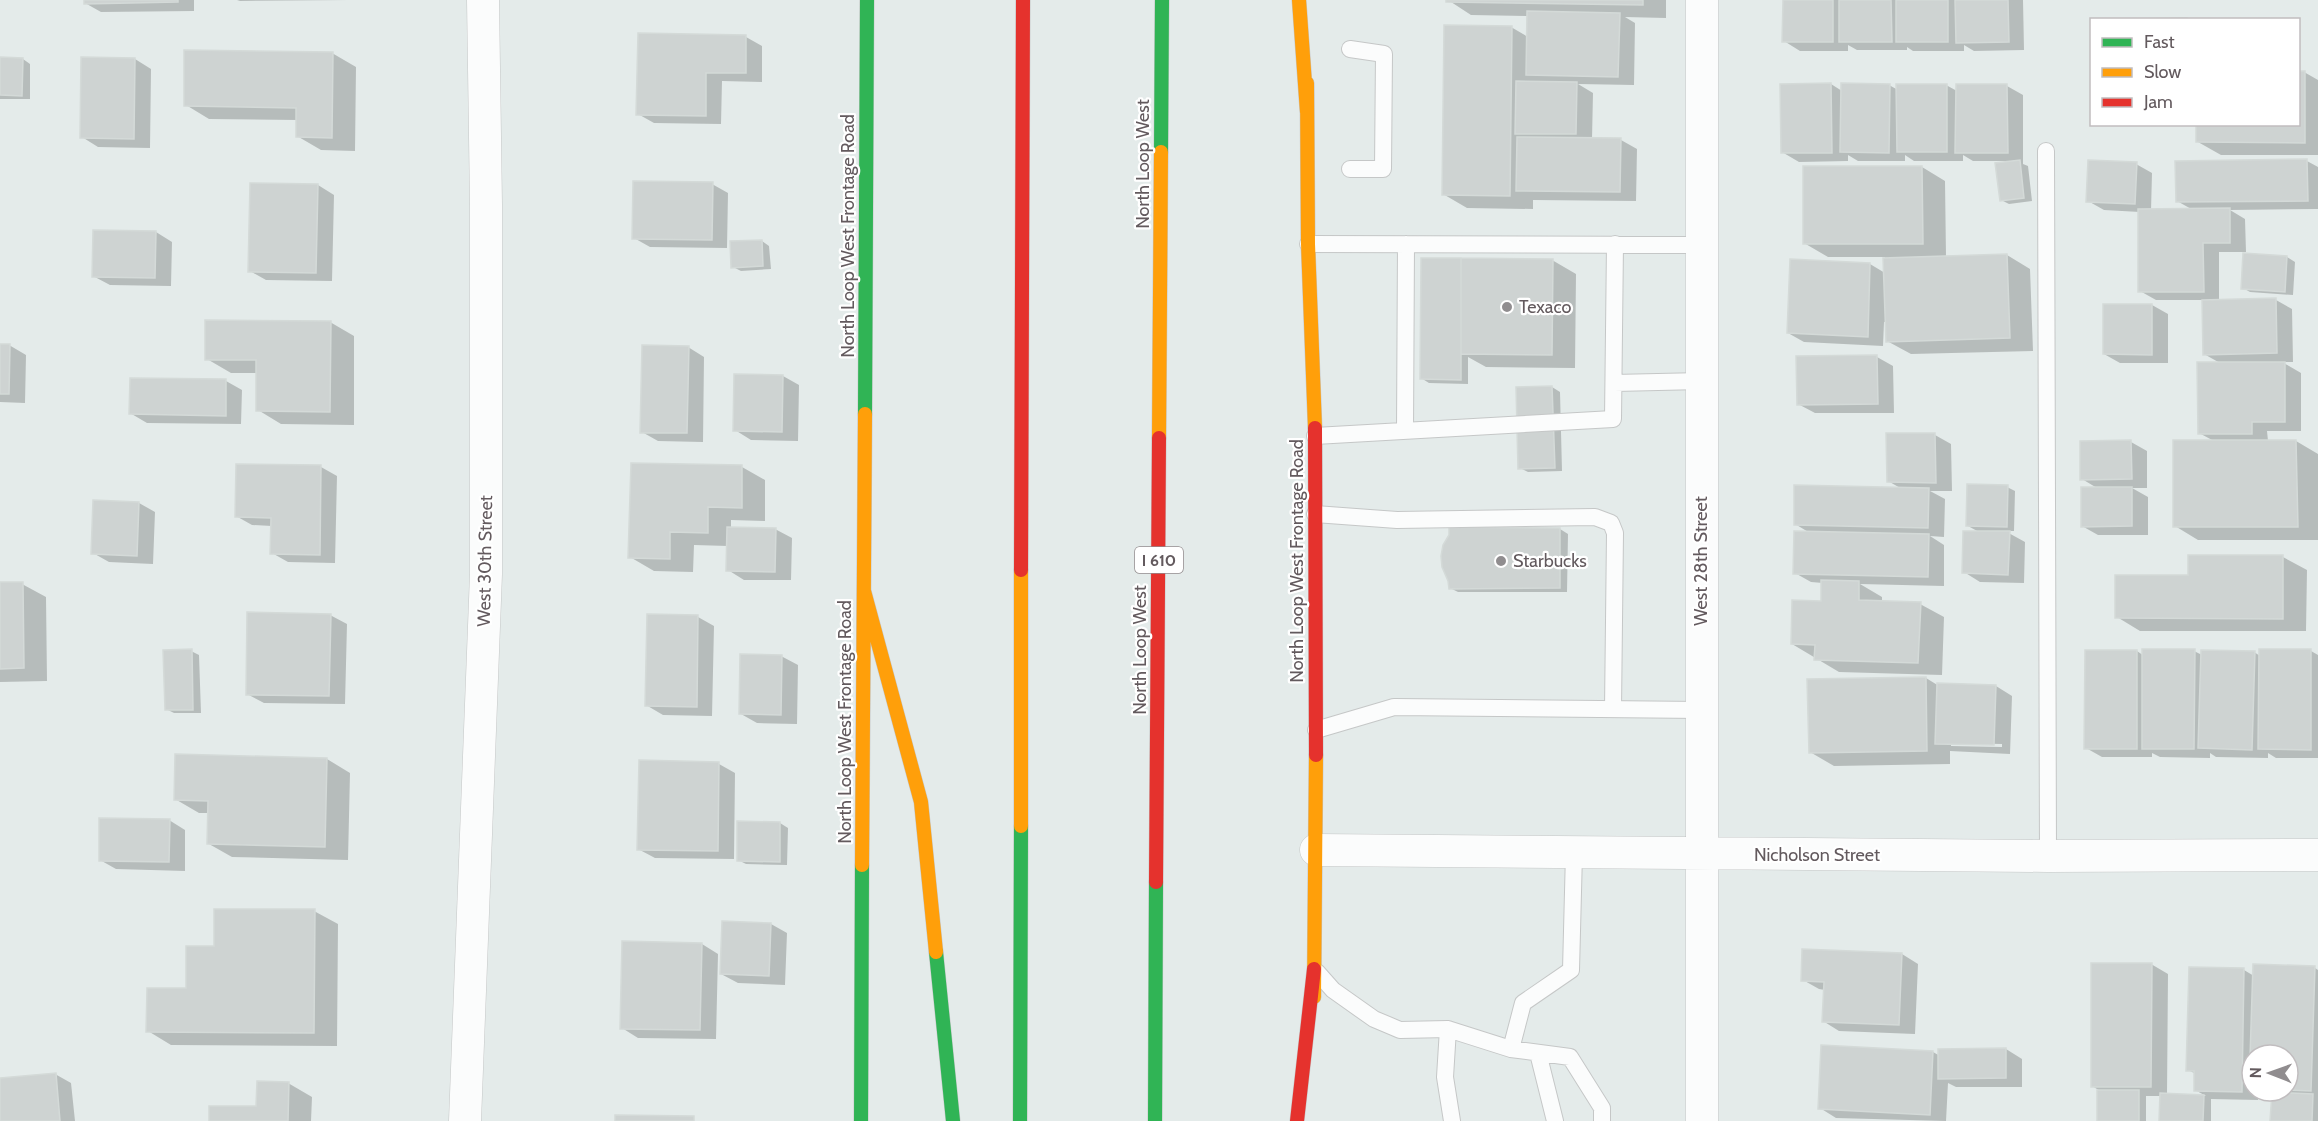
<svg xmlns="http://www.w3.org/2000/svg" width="2318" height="1121" viewBox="0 0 2318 1121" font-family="Cabin,sans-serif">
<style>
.shadow{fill:#0003;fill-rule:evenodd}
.building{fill:#ced3d2;stroke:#d4dad8;stroke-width:1.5}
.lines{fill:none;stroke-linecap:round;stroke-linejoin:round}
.lane-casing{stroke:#c5c7c7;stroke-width:18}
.street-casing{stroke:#c5c7c7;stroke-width:33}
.fast-casing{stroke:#c6c7c8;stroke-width:15}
.slow-casing{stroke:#c6c7c8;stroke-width:15}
.jam-casing{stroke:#c6c7c8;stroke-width:15}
.lane{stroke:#fbfcfc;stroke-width:16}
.street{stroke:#fbfcfc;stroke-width:32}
.fast{stroke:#30b455;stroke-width:14}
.slow{stroke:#ff9f0a;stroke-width:14}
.jam{stroke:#e5322d;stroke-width:14}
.poi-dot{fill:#908d8f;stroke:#fff;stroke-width:2}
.labels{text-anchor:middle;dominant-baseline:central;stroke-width:4.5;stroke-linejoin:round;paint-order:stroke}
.shield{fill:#fff;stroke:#928c8e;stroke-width:1.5}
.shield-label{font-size:16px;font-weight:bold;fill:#635a5e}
.street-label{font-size:18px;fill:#635a5e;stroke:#fff}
.poi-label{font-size:18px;fill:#635a5e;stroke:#fff;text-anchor:start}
</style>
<rect width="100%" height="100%" fill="#e4ebea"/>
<!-- shadow -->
<path class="shadow" d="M85 0H194V11L101 12 85 3Z
M237 0H349L240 1Z
M1448 0H1666V18L1625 17 1635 23 1634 85 1578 84 1593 93 1592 139 1621 140 1637 149 1636 201 1533 200V209L1467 208 1443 194 1511 27 1528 37V16L1471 15Z
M1784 0H2023L2024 50 1974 51 1964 45V51H1913L1907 47V50H1857L1848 45V51H1800L1784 41Z
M746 37 762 46V82L722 81 721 124 654 123 638 114Z
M332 53 356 67 355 151 321 150 297 136 298 120 209 119 186 105Z
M0 59H23L30 64V99H0Z
M135 59 151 69 150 148 98 147 82 137Z
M2304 72 2318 80V155H2221L2198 142 2298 124Z
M1831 84 1842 91 1889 85 1898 90 1946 85 1957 91 2007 86 2023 95V164L2028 166 2032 201 2009 204 2001 200 2008 161H1973L1963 155V161H1914L1905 155V161H1858L1848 155V161L1799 162 1782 152Z
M2307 161 2318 167V209L2230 210 2245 219 2246 252H2219V301L2276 300 2292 309 2293 362H2282L2301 373V431H2267L2268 441H2296L2318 454V540H2198L2175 526 2214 441 2199 433 2220 363 2204 354 2203 300H2156L2140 291V212L2104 210 2088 201 2136 164 2152 173 2151 211 2193 210 2177 201Z
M1922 167 1945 181 1946 257 2007 255 2030 269 2033 351 1911 354 1887 341V322H1884L1883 346 1804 342 1788 333 1870 264 1885 273V257H1828L1804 243Z
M712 184 728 193 727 248 650 247 634 238Z
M318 185 334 195 332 281 266 280 250 271Z
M156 232 172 242 171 286 110 285 93 276Z
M762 241 769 246 771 269 741 271 733 267Z
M2287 257 2295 262 2293 295 2250 292 2243 288Z
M1552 260 1576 274 1575 368 1486 367 1468 357V384L1429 383 1421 378Z
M2104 305H2152L2168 314V363H2120L2104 354Z
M330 322 354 336V425L281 424 258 410V373H231L207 359Z
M0 345H9L26 355 25 403 0 402Z
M688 347 704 357 703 442 658 441 642 432Z
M1798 357H1877L1893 366 1894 413H1815L1798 404Z
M783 376 799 385 798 441 751 440 735 430Z
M226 381 242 390 241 424 147 423 130 413Z
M1552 387 1560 392 1562 471 1528 472 1520 468 1517 388Z
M1935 435 1951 444 1952 491H1930L1945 499 1944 537 1930 536 1944 545V586L1860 584 1882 597V603L1920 604 1944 617 1942 675 1839 672 1792 644 1822 603 1823 583 1811 582 1795 573 1810 533 1795 524 1902 489 1888 481Z
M2131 442 2147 451V488H2132L2148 497V535H2098L2082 526 2097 488 2082 479Z
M321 467 337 476 335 563 288 562 272 553V526L252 525 236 516Z
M742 467 765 480V521L731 520V528L775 529 792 538 791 580H744L728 570V546L694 545 693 572 654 571 630 557Z
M2007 487 2015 491 2014 531H2005L2025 542 2024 583 1980 582 1964 572 1979 532 1968 526Z
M139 503 155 512 153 564 109 562 93 553Z
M1560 529 1568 534 1567 592H1458L1450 588Z
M2190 556 2283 557 2307 570 2306 631H2140L2117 617 2189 577Z
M0 584H22L46 597 47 681 0 682Z
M330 615 347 624 345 704 264 703 247 694Z
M698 617 714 626 712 716 663 715 646 705Z
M191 651 199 655 201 713H174L166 709Z
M2137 651 2144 656 2194 651 2202 655 2254 652 2260 656 2311 651 2318 655V758H2276L2268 753V758L2216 757 2210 753V758L2160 757 2152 753V757H2102L2086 748Z
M781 656 798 665 797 724 757 723 741 714Z
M1926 678 1939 686H1996L2012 696 2010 754 1950 751V764L1834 766 1810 752ZM1951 743 2002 744V747L1951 746Z
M327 759 350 773 348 860 232 857 209 844V813H199L175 799Z
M640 762 719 764 735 773 734 859 655 858 638 849Z
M169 820 185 830V871L116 869 100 860Z
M780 823 788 828 787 865 746 864 738 860Z
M314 911 338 924 337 1046 171 1045 148 1031 188 989 215 948Z
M771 924 787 933 785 985 738 983 721 974Z
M702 944 718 954 716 1039 638 1038 622 1028Z
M1804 950 1902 954 1918 964 1915 1034 1839 1031 1823 1021 1825 990 1819 989 1803 980Z
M2151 964 2168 974 2167 1095 2206 1096 2195 1090 2196 1074 2188 1070 2244 970 2254 976 2315 968 2318 970V1121H2272L2273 1101 2258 1092V1100L2211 1099V1121H2161L2162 1096H2146V1121H2098L2102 1092 2092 1086ZM2252 1055H2288V1091H2252Z
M2006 1049 2022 1059V1087H1956L1948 1083 1946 1121 1836 1118 1820 1108 1933 1052 1940 1056Z
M55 1074 71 1083 75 1121H0V1079Z
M288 1083 312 1097 311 1121H210L258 1108Z"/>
<!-- building -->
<path class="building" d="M84 0H178V2L84 4Z
M1446 0H1643V5L1446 2Z
M1783 0H1833V42H1782Z
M1839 0H1891L1892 42H1839Z
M1896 0H1948V42H1896Z
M1955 0H2008L2009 42 1956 43Z
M1527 11 1620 13 1618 77 1526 75Z
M2187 18V20H2133V19Z
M1444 25 1512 26 1510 196 1442 195Z
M638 33 746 35V73H706V116L636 115Z
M184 50 333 52 332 138 296 137V108L184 106Z
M0 57 23 58 22 96 0 95Z
M81 57 135 58 134 139 80 138Z
M2298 71H2305V143L2196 142V124H2298Z
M1516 81 1577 82 1576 134H1515Z
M1831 83 1832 153H1781L1780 84Z
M1841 83 1890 84 1889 153 1840 152Z
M1896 84H1947V152H1897Z
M1956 84H2007L2008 153H1955Z
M1517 137 1621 138 1620 192 1516 191Z
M2307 159 2308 201 2176 202 2175 161Z
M2020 160 2024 198 2000 201 1995 163Z
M2088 160 2137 162 2135 204 2086 202Z
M1803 166H1922L1923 244H1803Z
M633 181 713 182 712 240 632 239Z
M250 183 318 184 316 273 248 272Z
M2230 208V243H2203L2204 292H2138V209Z
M93 230 156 231 155 278 92 277Z
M762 240 763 266 731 268 730 241Z
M2243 253 2287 256 2285 292 2241 289Z
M2007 254 2010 338 1886 342 1883 258Z
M1421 258H1461V380L1420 379Z
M1461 258 1553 259 1552 355 1461 354Z
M1790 259 1870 263 1868 337 1787 333Z
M2276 298 2277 353 2203 355 2202 300Z
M2103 304H2152V355L2103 354Z
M205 320 331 321 330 412 256 411V360H205Z
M0 344H10L9 394H0Z
M642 345 689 346 687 433H640Z
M1877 355 1878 404 1797 405 1796 356Z
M2197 362H2285V422H2252V434H2198Z
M734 374 783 375 782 432 733 431Z
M130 378 226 379V416L129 414Z
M1552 386 1555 468 1518 469 1516 387Z
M1886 433H1935L1936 483 1887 482Z
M2131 440 2132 479 2080 480V441Z
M2173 440H2296L2298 527H2173Z
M631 463 742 465V508L708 507V533L670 532V559L628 558Z
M236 464 321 465 320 555 270 554 271 518 235 517Z
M1967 484 2008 485 2007 527 1966 526Z
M1794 485 1929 488 1928 528 1794 525Z
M2081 487H2132V526L2081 527Z
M93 500 139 502 137 556 91 554Z
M727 527 776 528 775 572 726 571Z
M1449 527 1560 528V588L1449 589 1448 581 1442 567 1441 556 1443 545 1449 535Z
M1794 531 1929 534 1928 577 1793 574Z
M1963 531H2010L2008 575 1962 573Z
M2188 555H2283V619L2115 618V575H2188Z
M1821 580 1859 581V600L1921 602 1918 663 1814 660 1815 645 1791 644 1792 600 1821 601Z
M0 582H23L24 668 0 669Z
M247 612 331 614 329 696 246 695Z
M647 614 698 615 697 707 645 706Z
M192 649 193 710H165L163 650Z
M2142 649H2195L2194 749H2142Z
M2259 649H2311V750L2258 749Z
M2085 650H2137V749H2084Z
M2201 650 2255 651 2252 750 2198 748Z
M740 654 782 655 781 715 739 714Z
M1926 677 1927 751 1809 753 1807 679Z
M1937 683 1996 685 1994 745 1935 744Z
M175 754 327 758 325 847 207 844 208 801 174 800Z
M639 760 719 762 718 851 637 850Z
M99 818 170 819 169 862 99 861Z
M737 821 780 822V862L737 861Z
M214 909H315L314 1033 146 1032 147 988H186V946H214Z
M722 921 771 923 769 976 720 974Z
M622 941 702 943 700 1030 620 1029Z
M1802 949 1902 953 1899 1025 1822 1022 1824 982 1801 981Z
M2091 963H2152L2151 1087H2091Z
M2253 964 2315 966 2311 1091 2288 1090V1055H2252V1089H2249Z
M2189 967 2244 968 2242 1092 2194 1091V1071H2186Z
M1821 1045 1933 1051 1930 1115 1818 1109Z
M2006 1048V1078L1938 1079V1049Z
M56 1073 60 1121H0V1078Z
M257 1081 289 1082 288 1121H209V1106H256Z
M2097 1090H2139V1121H2097Z
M2272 1092 2313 1094 2312 1121H2270Z
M2160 1093 2204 1095 2203 1121H2159Z
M615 1115 694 1116V1121H615Z"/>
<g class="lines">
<!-- lane casing -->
<g class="lane-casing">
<path id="lane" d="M2046 151 2048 856
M1350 169H1383L1384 54 1350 49
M1308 244 1702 245
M1614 383 1702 381
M1405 431 1406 244
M1315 436 1613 419 1615 244
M1315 514 1397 520 1595 517 1611 523 1615 533 1613 709
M1316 730 1394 707 1701 710
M1317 972 1333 990 1374 1019 1400 1030 1448 1029 1511 1049 1570 1057 1602 1108V1121
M1448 1029 1445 1077 1452 1121
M1511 1049 1523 1003 1571 970 1574 853
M1538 1053 1555 1121"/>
</g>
<!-- street casing -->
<g class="street-casing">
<path id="street" d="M1702 0V1121
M1316 850 2048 856 2318 855
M465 1121 486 574V205L483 0"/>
</g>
<!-- fast casing -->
<g class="fast-casing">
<path id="fast" d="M1161 152 1162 0
M865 414 867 0
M936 952 953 1121
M861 1121 862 865
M1020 1121 1021 826
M1155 1121 1156 882"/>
</g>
<!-- slow casing -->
<g class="slow-casing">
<path id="slow" d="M1299 0 1307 112
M1307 83 1308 244 1315 428
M1159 438 1161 152
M864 591 921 802 936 952
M1021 826V570
M862 865 865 414
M1314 997 1316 755"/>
</g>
<!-- jam casing -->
<g class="jam-casing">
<path id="jam" d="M1315 428 1316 755
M1021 570 1023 0
M1156 882 1159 438
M1297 1121 1314 969"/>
</g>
<!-- lane -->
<use href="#lane" class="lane"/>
<!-- street -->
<use href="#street" class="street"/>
<!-- fast -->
<use href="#fast" class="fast"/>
<!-- slow -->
<use href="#slow" class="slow"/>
<!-- jam -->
<use href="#jam" class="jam"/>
</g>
<!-- markers -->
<g class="poi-dot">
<circle cx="1507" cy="307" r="6"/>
<circle cx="1501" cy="561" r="6"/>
</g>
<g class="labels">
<!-- shield labels -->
<rect class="shield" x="1135" y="547" width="48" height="26" rx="4.5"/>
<g class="shield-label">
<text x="1159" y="560">I 610</text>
</g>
<!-- street labels -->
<g class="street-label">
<text transform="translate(1143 164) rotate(-90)">North Loop West</text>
<text transform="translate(848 236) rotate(-90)">North Loop West Frontage Road</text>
<text transform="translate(485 561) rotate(-89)">West 30th Street</text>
<text transform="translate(1297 561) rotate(-90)">North Loop West Frontage Road</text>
<text transform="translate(1701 561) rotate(-90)">West 28th Street</text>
<text transform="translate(1140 650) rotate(-90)">North Loop West</text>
<text transform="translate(845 722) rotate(-90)">North Loop West Frontage Road</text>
<text x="1817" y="855">Nicholson Street</text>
</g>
<!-- poi labels -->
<g class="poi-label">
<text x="1519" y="307">Texaco</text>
<text x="1513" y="561">Starbucks</text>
</g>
</g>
<!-- legend -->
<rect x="2090" y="18" width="210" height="108" fill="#ffffff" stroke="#c1bdbf" stroke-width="1.5"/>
<rect x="2102" y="38" width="30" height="9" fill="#30b455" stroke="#c1bdbf" stroke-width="1.5"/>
<text x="2144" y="48" font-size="18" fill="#635a5e">Fast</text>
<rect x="2102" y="68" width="30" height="9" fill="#ff9f0a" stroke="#c1bdbf" stroke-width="1.5"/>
<text x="2144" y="78" font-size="18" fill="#635a5e">Slow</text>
<rect x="2102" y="98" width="30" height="9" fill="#e5322d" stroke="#c1bdbf" stroke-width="1.5"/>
<text x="2144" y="108" font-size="18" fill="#635a5e">Jam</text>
<!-- north arrow -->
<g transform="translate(2270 1073) rotate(271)"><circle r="28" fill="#ffffff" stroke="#c1bdbf" stroke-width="1.5"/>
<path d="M0-4.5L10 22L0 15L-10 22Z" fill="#908d8f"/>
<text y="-9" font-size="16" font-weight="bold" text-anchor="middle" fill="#635a5e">N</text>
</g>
</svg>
